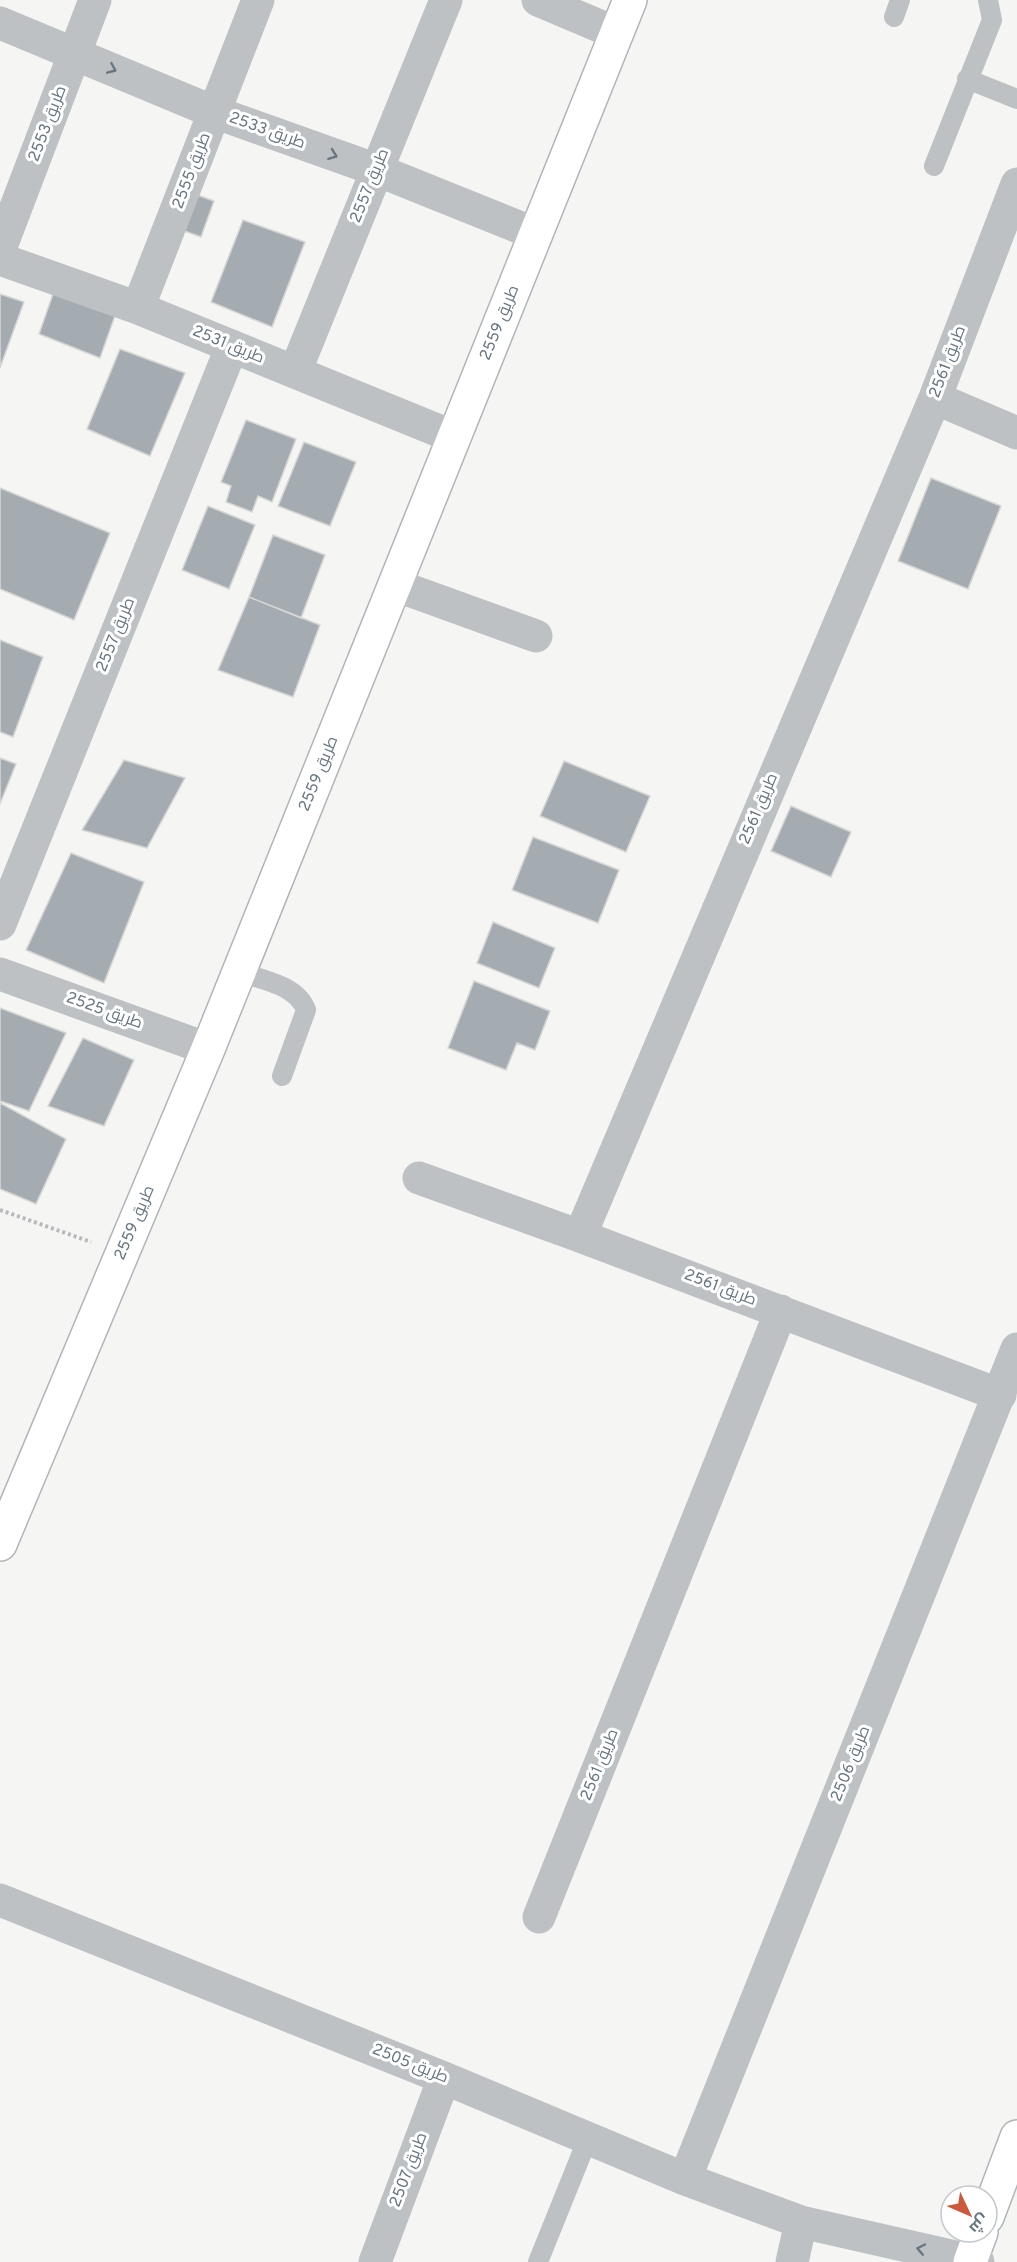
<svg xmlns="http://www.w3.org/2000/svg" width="1017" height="2262" viewBox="0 0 1017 2262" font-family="Overpass,Cairo,sans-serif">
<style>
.building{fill:#a5acb1;stroke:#d7d7d5;stroke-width:1.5}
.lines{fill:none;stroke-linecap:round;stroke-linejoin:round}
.secondary-casing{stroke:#b0b5b8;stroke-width:36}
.path{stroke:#b7babc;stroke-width:4;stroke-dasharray:3 3;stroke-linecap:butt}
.lane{stroke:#bdc1c4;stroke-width:20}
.street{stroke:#bdc1c4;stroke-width:33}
.secondary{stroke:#fff;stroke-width:33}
.oneway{stroke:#687680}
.labels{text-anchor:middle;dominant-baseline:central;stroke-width:6;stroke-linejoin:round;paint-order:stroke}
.street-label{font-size:16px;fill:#687680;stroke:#fff}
</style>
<rect width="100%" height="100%" fill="#f5f5f3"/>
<!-- building -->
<path class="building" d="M192 193 214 201 201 237 176 228Z
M243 220 305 242 272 327 211 302Z
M54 291 116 313 100 358 39 334Z
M0 294 24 302 0 368Z
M120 349 185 373 150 456 87 429Z
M246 420 296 439 272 502 258 496 252 512 226 502 231 486 221 482Z
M304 442 356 462 330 526 278 506Z
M931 478 1001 506 968 589 898 561Z
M0 488 110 533 74 620 0 589Z
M208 506 255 525 229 589 182 570Z
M273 535 325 555 301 618 249 597Z
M249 597 320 625 293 697 218 670Z
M0 640 43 657 13 737 0 732Z
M0 758 16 764 0 804Z
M124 760 185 778 147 848 82 830Z
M564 761 650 796 626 852 540 816Z
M791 806 851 832 831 877 771 851Z
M533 837 619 870 598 923 512 890Z
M71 853 144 882 104 983 26 950Z
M493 922 555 948 539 988 477 963Z
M474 981 550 1011 535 1050 517 1043 506 1070 448 1048Z
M0 1008 66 1033 29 1111 0 1101Z
M83 1038 134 1060 104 1126 48 1106Z
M0 1103 66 1139 36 1204 0 1189Z"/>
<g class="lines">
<!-- secondary casing -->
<g class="secondary-casing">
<path id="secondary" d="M0 1544 208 1049 630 0
M987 2217 1017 2137
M970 2262 981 2232"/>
</g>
<!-- path -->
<path class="path" d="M0 1210 91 1242"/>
<!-- lane -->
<path class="lane" d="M894 17 900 0
M967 79 1017 99
M934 166 992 20 988 0
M239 972C262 980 297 985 306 1010L282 1076
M538 2262 588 2138"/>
<!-- street -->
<path class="street" d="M538 0 616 33
M0 23 214 112 377 170 536 234
M0 249 95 0
M0 259 138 308 454 437
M138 308 258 0
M295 372 446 0
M935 398 1017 433
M395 585 536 636
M0 924 232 346
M0 974 208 1049
M419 1178 580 1236
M1000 1395 580 1236 935 398 1017 184
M0 1900 444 2078 685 2179 801 2222 978 2262
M539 1917 781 1311
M685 2179 1017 1349
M375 2262 444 2078
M792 2262 801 2222"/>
<!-- secondary -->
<use href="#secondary" class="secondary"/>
</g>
<!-- one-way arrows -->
<defs><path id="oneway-chevron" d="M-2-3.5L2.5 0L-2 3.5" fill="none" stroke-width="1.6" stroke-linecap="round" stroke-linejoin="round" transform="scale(1.5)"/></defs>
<g class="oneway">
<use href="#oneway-chevron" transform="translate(112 69) rotate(23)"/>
<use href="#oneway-chevron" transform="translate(333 155) rotate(20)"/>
<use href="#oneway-chevron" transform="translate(921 2249) rotate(-168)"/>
</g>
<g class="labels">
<!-- street labels -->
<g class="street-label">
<text transform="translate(48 124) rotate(-69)">طريق 2553</text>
<text transform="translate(267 131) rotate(20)">طريق 2533</text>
<text transform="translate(192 171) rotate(-69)">طريق 2555</text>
<text transform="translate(370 186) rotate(-68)">طريق 2557</text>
<text transform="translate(500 323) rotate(-68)">طريق 2559</text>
<text transform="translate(228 345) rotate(22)">طريق 2531</text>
<text transform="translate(948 362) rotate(-69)">طريق 2561</text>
<text transform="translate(116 635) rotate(-68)">طريق 2557</text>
<text transform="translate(319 774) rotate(-68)">طريق 2559</text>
<text transform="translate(759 809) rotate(-67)">طريق 2561</text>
<text transform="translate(104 1011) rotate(20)">طريق 2525</text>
<text transform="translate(135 1223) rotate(-67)">طريق 2559</text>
<text transform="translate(720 1288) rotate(21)">طريق 2561</text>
<text transform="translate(851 1764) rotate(-68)">طريق 2506</text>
<text transform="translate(600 1765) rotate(-68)">طريق 2561</text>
<text transform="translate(410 2064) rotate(22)">طريق 2505</text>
<text transform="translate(409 2170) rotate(-69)">طريق 2507</text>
</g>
</g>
<!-- north arrow -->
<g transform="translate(969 2214) rotate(134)"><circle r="28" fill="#ffffff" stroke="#c3c8cc" stroke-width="1.5"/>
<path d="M0-4.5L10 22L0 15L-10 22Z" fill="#cd593b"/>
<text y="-9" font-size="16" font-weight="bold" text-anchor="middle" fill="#687680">ش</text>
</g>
</svg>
